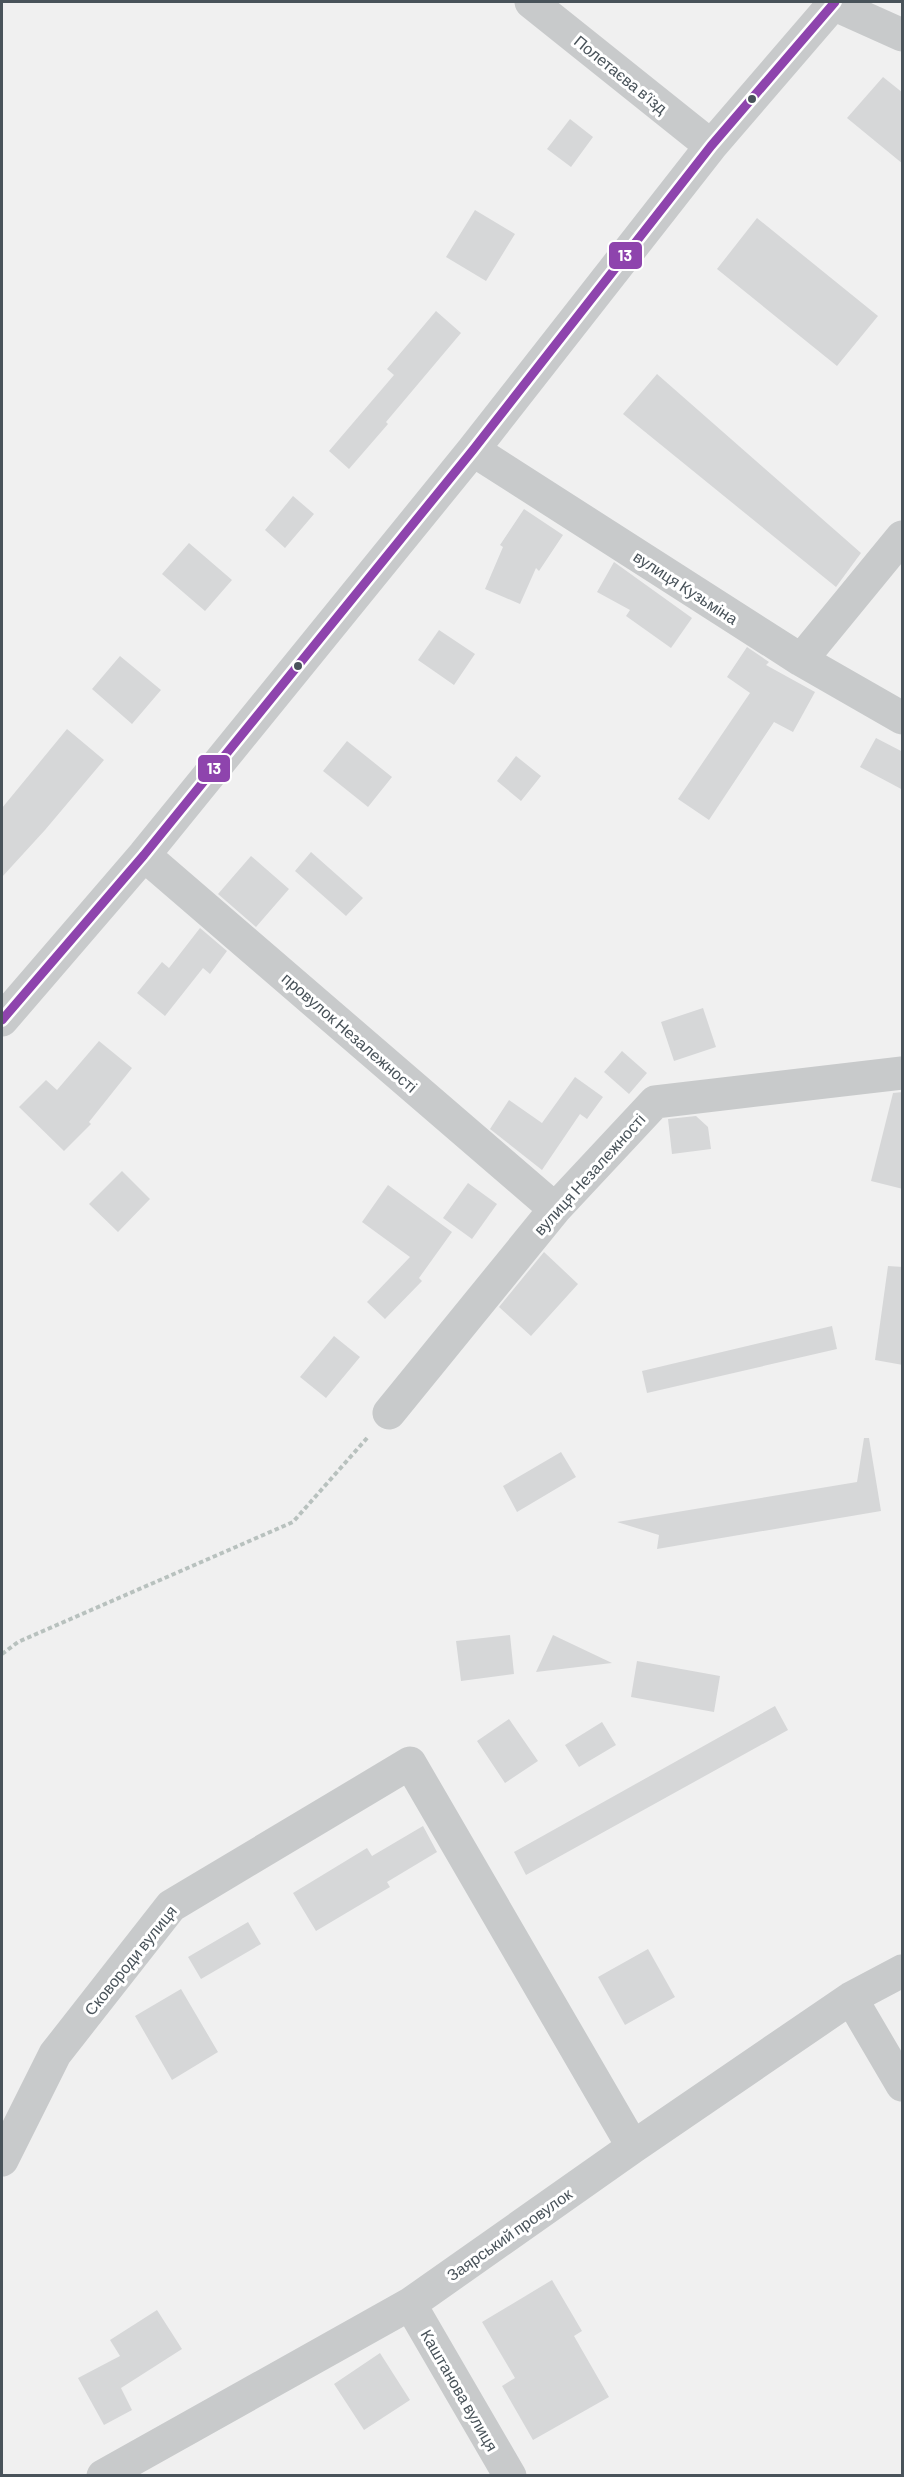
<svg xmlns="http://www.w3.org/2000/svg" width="904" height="2477" viewBox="0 0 904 2477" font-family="Barlow,sans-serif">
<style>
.building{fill:#d6d7d8}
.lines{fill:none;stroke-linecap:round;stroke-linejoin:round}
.path{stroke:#b8c1be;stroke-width:4;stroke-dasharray:4.5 3;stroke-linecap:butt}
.minor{stroke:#c8cacb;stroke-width:33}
.bus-1-casing{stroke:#fff;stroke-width:14}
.bus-1{stroke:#8e44ad;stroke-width:9}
.bus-dot{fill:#49535a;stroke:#fff;stroke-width:2}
.labels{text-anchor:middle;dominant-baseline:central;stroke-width:6;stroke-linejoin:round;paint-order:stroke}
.street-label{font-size:16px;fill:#49535a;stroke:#fff}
.line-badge{stroke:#fff;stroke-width:2}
.badge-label{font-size:16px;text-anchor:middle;font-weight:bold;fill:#fff}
</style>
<rect width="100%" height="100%" fill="#f0f0f0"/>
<!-- building -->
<path class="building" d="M883 77 903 93V164L847 118Z
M570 119 593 137 571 167 547 149Z
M475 210 515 234 486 281 446 257Z
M757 218 878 316 837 366 717 269Z
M436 311 461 333 386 422 388 424 349 469 329 451 394 375 387 369Z
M657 374 861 553 836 587 623 414Z
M293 496 314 514 285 548 265 530Z
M524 509 563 535 539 571 536 568 520 604 485 589 503 547 500 545Z
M189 543 232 580 205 611 162 574Z
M614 562 692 618 671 648 626 616 630 610 597 592Z
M439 630 475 654 454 685 418 660Z
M747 647 769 662 766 665 815 692 793 732 774 722 709 820 678 799 750 693 727 677Z
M120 656 161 690 132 724 92 689Z
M67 729 104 760 45 830 2 877V808Z
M876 738 903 752V790L860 767Z
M347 741 392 777 368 807 323 771Z
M516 756 541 776 521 801 497 781Z
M311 852 363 898 346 916 295 871Z
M251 856 289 889 256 927 218 894Z
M200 928 227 951 210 974 203 968 165 1016 137 993 162 962 169 968Z
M703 1008 716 1047 674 1061 661 1022Z
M99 1041 132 1068 89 1122 91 1124 64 1151 19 1107 46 1080 57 1090Z
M622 1051 647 1073 629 1094 604 1072Z
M575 1077 603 1097 587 1119 580 1114 542 1170 490 1129 509 1100 542 1123Z
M903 1092V1189L871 1181 893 1093Z
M696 1116 708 1127 711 1149 672 1154 668 1119Z
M122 1171 150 1199 118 1232 89 1204Z
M468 1183 497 1204 472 1239 443 1218Z
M388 1185 452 1232 419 1278 422 1281 385 1319 367 1302 410 1257 362 1222Z
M544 1252 578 1284 531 1336 499 1307Z
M888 1266 903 1267V1365L875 1360Z
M832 1326 837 1349 647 1393 642 1371Z
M334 1336 360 1357 326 1398 300 1377Z
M864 1438H869L881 1511 657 1549 659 1535 617 1522 857 1482Z
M561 1452 576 1477 517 1512 503 1486Z
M510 1635 514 1674 461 1681 456 1641Z
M553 1635 612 1663 536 1672Z
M637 1661 720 1676 714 1712 631 1697Z
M775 1706 788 1730 526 1875 514 1852Z
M509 1719 538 1761 505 1783 477 1741Z
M602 1722 616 1745 579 1767 565 1745Z
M423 1826 437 1852 387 1882 390 1887 316 1931 293 1893 367 1848 372 1856Z
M248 1922 261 1944 201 1979 188 1957Z
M648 1949 675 1997 625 2025 598 1977Z
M181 1989 218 2052 172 2080 135 2016Z
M552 2280 582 2331 574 2336 609 2397 533 2440 502 2386 515 2378 482 2322Z
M157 2310 182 2349 121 2388 132 2410 104 2425 78 2378 120 2356 110 2340Z
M380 2353 410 2400 364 2430 334 2384Z"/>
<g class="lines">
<!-- path -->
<path class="path" d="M2 1654 18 1642 293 1522 368 1437"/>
<!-- minor -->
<path class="minor" d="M531 2 711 146
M833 4 902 35
M473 450 801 660 902 718
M801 660 902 537
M144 855 555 1209
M2 1020 144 855 473 450 711 146 835 2
M389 1413 555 1209 655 1102 902 1073
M851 1998 902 2085
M2 2160 55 2054 171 1906 410 1763 633 2147
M410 2304 510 2476
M103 2476 410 2304 633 2147 851 1998 902 1971"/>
<!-- bus-1 casing -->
<g class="bus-1-casing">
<path id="bus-1" d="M2 1020 144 855 473 450 711 146 835 2"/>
</g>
<!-- bus-1 -->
<use href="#bus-1" class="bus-1"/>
</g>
<!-- markers -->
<g class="bus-dot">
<circle cx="752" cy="99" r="5"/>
<circle cx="298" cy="666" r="5"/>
</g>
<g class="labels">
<!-- street labels -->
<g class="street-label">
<text transform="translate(621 74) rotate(39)">Полетаєва в’їзд</text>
<text transform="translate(686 587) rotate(33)">вулиця Кузьміна</text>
<text transform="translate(350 1032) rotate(41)">провулок Незалежності</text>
<text transform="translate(589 1174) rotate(-48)">вулиця Незалежності</text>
<text transform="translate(130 1960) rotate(-51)">Сковороди вулиця</text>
<text transform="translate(509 2234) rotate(-35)">Заярський провулок</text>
<text transform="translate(460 2390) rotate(60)">Каштанова вулиця</text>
</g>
</g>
<g class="line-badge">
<rect x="608" y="241" width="35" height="29" rx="6" fill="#8e44ad"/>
<rect x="197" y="754" width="34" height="29" rx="6" fill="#8e44ad"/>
</g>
<g class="badge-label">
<text x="625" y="261">13</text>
<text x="214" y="774">13</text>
</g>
<!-- border -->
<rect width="904" height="2477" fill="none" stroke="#49535a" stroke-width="6"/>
</svg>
